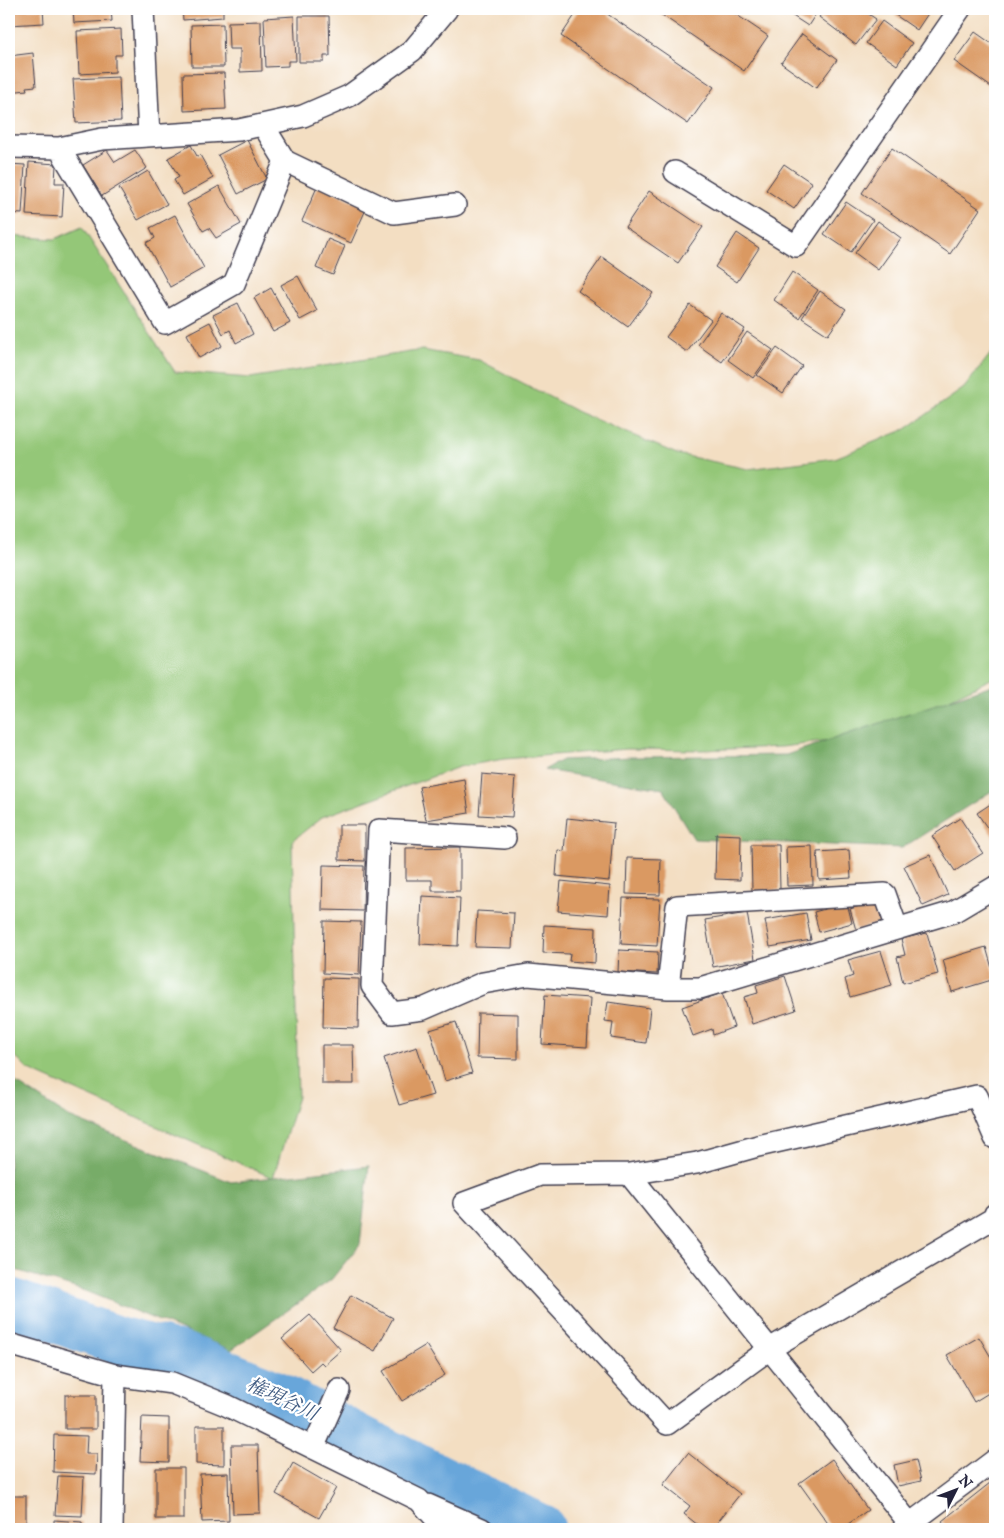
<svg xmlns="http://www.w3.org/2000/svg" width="1004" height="1538" viewBox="0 0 1004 1538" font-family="'IM FELL English','Noto Serif JP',serif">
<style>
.green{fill:#94c778;stroke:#5b745a}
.forest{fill:#77ac68;stroke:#4c6752}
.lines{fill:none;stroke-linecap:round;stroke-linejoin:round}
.river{stroke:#68a6da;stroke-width:49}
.building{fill:#da9962}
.minor-casing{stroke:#413e4f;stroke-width:24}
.minor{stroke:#fff;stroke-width:21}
.labels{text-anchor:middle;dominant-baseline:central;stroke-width:4.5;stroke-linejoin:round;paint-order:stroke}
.water-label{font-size:19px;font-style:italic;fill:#425d83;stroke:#fff}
</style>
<rect width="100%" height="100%" fill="#fff"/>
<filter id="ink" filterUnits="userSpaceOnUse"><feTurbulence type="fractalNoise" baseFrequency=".02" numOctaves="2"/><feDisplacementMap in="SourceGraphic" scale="10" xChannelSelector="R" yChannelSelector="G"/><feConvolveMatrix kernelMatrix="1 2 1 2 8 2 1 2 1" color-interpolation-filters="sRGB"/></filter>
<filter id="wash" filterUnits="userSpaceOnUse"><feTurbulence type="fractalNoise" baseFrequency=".0096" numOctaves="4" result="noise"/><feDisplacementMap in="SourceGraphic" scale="20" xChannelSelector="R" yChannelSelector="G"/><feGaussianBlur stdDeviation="1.12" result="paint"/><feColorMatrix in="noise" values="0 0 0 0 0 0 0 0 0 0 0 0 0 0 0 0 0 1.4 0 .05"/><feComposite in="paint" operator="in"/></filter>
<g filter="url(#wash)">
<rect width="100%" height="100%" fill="#f3dec2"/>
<!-- green -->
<path class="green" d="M82 227 175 372 250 378 422 350 479 360 578 412 677 454 748 469 835 458 906 429 964 388 995 348V677L925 711 853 738 782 747 701 750 627 749 504 759 459 767 322 817 292 841 298 1097 273 1178 27 1069 9 1050V236L55 239Z"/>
<!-- forest -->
<path class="forest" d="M995 684V789L902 848 694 839 663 789 544 770 562 760 632 757 786 755Z
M9 1078 69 1117 231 1182 369 1166 360 1244 331 1280 231 1350 85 1291 9 1268Z"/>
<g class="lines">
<!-- river -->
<path class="river" d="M9 1302 119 1341 184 1357 278 1396 361 1440 541 1529"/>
</g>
<g id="blocks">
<!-- building -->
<path class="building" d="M9 9H43L44 23 9 25Z
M73 9H111L112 21 74 23Z
M182 9H223V17L183 20Z
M579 9H600L714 87 688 124 561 36Z
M653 9H728L768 36 744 71Z
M782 9H819L808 26Z
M825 9H861L876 19 856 45 819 17Z
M889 9H931L917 30 888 10Z
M294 16 296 61H288V66L266 67 264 18Z
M299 16H329L330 56H324V62H299Z
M261 21 262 71 240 72V49H229L228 22Z
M882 21 912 43 897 65 866 43Z
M223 24 224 67H192L191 25Z
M121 29 122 55H115V72L79 74 77 31Z
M975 32 995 46 994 89 954 61Z
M802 34 837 60 816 88 781 63Z
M33 53 36 86 26 87 27 90 9 92V56Z
M224 73 226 109 184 111 183 74Z
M119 77 121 121 76 123 73 79Z
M247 140 267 179 238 194 218 155Z
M191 145 197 156 200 155 213 178 183 195 174 180 179 177 168 158Z
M892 148 980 209 950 254 862 193Z
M107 150 115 162 135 150 147 168 102 196 83 165Z
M29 162 56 164 55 183H64L62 217 26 215Z
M9 164 25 165 22 214 9 213Z
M784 164 812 183 794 209 766 190Z
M148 171 167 204 138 220 119 188Z
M318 185 367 207 351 243 302 221Z
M219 186 241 224 216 238 209 228 203 231 187 204Z
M649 191 703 227 678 263 625 227Z
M846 202 873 220 851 252 824 234Z
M175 215 204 268 170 287 146 243 155 238 150 228Z
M878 221 901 238 878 270 855 253Z
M737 233 759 248 737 282 715 267Z
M328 239 345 246 333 275 316 268Z
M602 257 653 293 628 327 578 291Z
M792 272 818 290 799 318 774 300Z
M298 276 317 311 300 320 281 285Z
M271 288 290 323 273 332 254 298Z
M820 291 846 309 828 335 802 318Z
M238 303 253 334 236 343 230 330 223 334 213 315Z
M690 305 711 320 687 352 666 337Z
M721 313 745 329 722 362 698 345Z
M210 322 222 346 199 358 187 334Z
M747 332 773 350 753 378 728 360Z
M777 348 802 366 783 393 757 375Z
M482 774 515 777 512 817 479 815Z
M464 779 469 813 426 820 419 787Z
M995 801V839L977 813Z
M567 818 614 823 609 881 556 876 558 850 564 851Z
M960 818 983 853 955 871 932 836Z
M339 825H365V861L339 860Z
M716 834 741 835 740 880 715 879Z
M751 845H779L780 890 752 891Z
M812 846 813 885 787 886 786 847Z
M460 847V891H432V880H406V848Z
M849 850 851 878 819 880 817 852Z
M930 855 948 895 923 906 904 866Z
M627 858 661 859 660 895 626 894Z
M323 865 364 866 363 911 322 910Z
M561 881 610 886 608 915 558 911Z
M422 896 460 898 458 946 420 944Z
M623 898 660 899 657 946 621 944Z
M876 901 883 922 856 930 850 909Z
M847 903 852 923 819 932 814 912Z
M477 911 514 913 512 948 475 947Z
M747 913 755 959 713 967 705 920Z
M806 913 811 940 770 947 765 920Z
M324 921 361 922 359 975 323 973Z
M544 925 596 928 595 963 569 961 570 954 543 953Z
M927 933 938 974 903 983 897 957 905 955 901 939Z
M986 947 995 979 952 992 943 960Z
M619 950 658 952 657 974 618 972Z
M881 951 892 985 850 997 845 979 853 976 848 960Z
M785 976 796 1010 752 1024 744 997 758 993 756 985Z
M324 978 359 979 358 1028 323 1027Z
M722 993 734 1027 713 1035 712 1029 693 1036 682 1007Z
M545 995 590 998 587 1047 542 1044Z
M608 1002 650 1008 646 1043 611 1038 613 1022 605 1021Z
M478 1013 518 1014V1059L477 1058Z
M456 1022 472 1073 445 1081 430 1030Z
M322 1045H353L354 1084H322Z
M417 1047 433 1095 399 1105 384 1058Z
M351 1295 393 1318 375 1351 333 1328Z
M310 1315 341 1350 324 1365 321 1362 311 1371 282 1339Z
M979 1337 995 1364V1389L974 1402 947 1355Z
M426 1345 445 1375 402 1401 383 1371Z
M65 1395H96V1429H65Z
M142 1417 169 1418V1462L140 1461Z
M196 1426H224V1465L196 1464Z
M54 1435 87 1436 86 1454H97L96 1474 53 1472Z
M231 1445H258L260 1513 233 1514Z
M688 1453 740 1494 712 1529H703L684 1514 690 1506 663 1485Z
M832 1459 868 1510 841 1529H832L799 1483Z
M916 1460 921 1481 898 1486 894 1465Z
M293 1463 336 1488 319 1518 276 1494Z
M156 1468H184V1519H156Z
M228 1473 229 1521 202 1522 200 1474Z
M58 1476 84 1477 82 1516 55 1515Z
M995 1479V1529H948L942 1521Z
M9 1496H26V1529H9Z
M54 1520 82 1522V1529H54Z"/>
</g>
</g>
<g filter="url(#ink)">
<use href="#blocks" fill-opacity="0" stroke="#413e4f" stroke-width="1"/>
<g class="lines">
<!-- minor casing -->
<g class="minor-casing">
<path id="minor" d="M143 9 149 136
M9 147 59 148 102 139 239 130 303 116 349 96 412 51 447 9
M59 148 165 323 234 284 285 161 263 125
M285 161 394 213 455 205
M675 172 796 246 960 9
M505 838 379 830 372 986 392 1013 423 1009 483 983 528 975 668 988H700L953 912 995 887
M668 988 677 906 885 894 897 928
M629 1174 697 1163 758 1146 977 1096 995 1138
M9 1344 115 1375 172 1383 226 1405 419 1500 445 1529
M313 1448 339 1390
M428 1505 482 1529
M910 1524 629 1174 540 1175 464 1203 667 1424 771 1348 994 1218 995 1214
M112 1529 115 1375
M903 1529 995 1460"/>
</g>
<!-- minor -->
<use href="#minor" class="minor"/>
</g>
</g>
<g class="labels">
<!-- water labels -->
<g class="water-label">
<text transform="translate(282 1400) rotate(25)">権現谷川</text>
</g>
</g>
<!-- margin -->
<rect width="1004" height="1538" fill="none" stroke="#fff" stroke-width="30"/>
<!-- north arrow -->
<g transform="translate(956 1490) rotate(48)" stroke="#ffffff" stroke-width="4" paint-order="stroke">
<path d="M0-4L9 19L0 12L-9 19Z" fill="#22223b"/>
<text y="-8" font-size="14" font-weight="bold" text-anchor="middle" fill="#22223b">N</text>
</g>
</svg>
